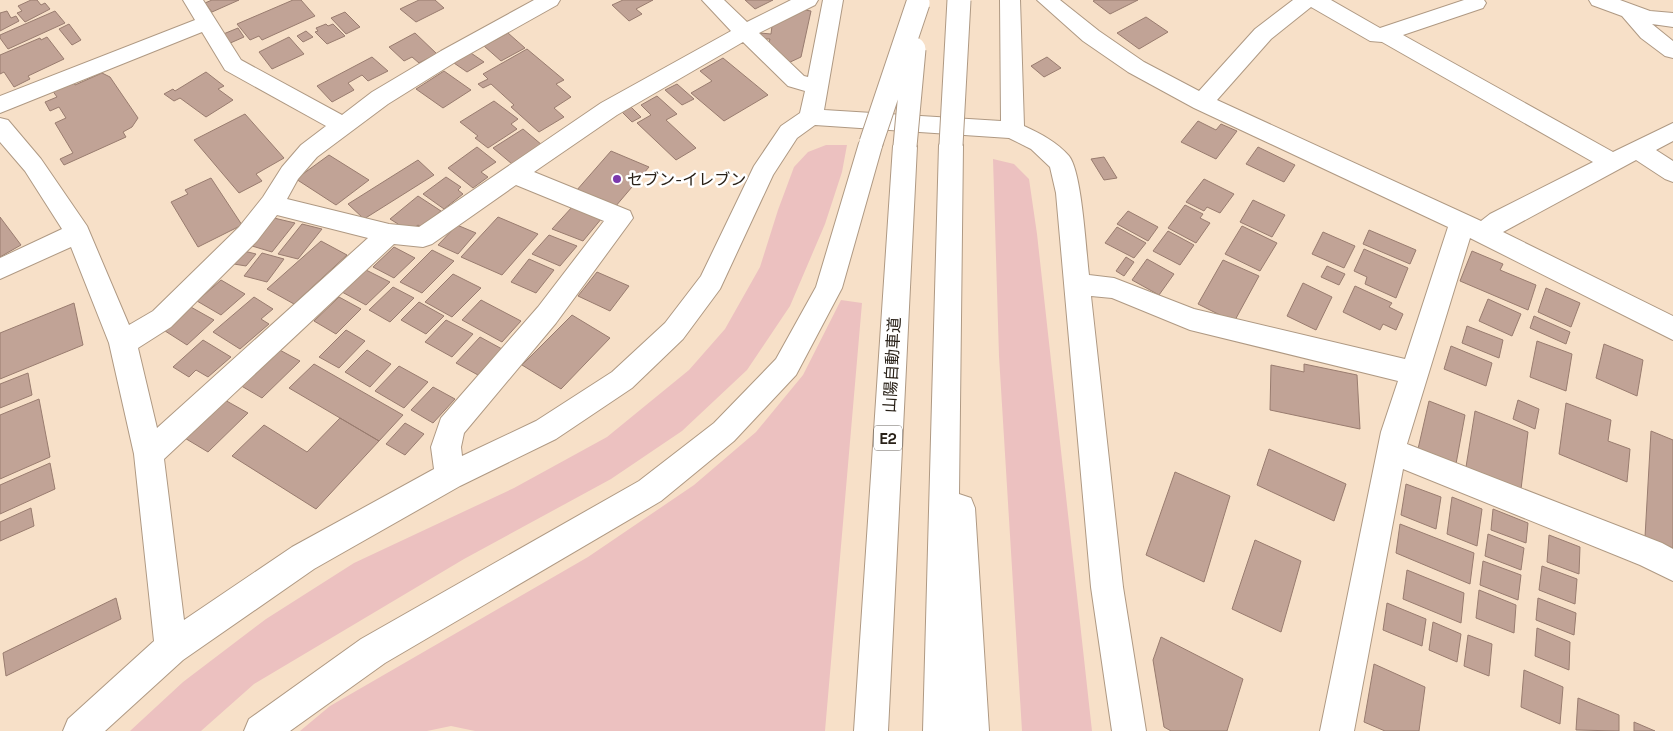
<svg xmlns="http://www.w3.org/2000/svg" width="1673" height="731" viewBox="0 0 1673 731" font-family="'Space Grotesk','Noto Sans JP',sans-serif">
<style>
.green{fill:#ecc1c0}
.building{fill:#c1a396;stroke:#997c6f}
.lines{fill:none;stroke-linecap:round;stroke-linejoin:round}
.minor-casing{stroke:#af9983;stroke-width:2}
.highway-casing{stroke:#af9983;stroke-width:2}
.minor{fill:#fff;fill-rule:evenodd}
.highway{fill:#fff;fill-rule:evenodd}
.highway-bridge-casing{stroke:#af9983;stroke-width:25;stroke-linecap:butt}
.highway-bridge{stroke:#fff;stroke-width:23}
.poi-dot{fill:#7b39ad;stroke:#fff;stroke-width:2}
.labels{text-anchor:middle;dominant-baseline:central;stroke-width:5;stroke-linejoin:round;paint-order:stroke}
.shield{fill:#fff;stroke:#68635d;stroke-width:1}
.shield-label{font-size:15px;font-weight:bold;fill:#282017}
.poi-label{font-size:16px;fill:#282017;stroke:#fff;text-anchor:start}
.street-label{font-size:16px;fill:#282017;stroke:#fff}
</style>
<rect width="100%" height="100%" fill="#f7e0c8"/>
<!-- green -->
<path class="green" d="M826 145H847L842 172 825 224 790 306 747 370 682 431 611 479 464 559 254 684 201 731H130L183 682 266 619 354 563 514 488 607 437 689 370 725 329 760 267 778 210 794 167 808 152Z
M993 159 1014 164 1029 179 1037 234 1092 731H1022L999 356Z
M841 300 862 303 825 731H475L451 726 427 731H300L330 706 588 557 694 485 756 432 803 375Z"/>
<!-- building -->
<path class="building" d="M31 0H37L41 5 45 3 50 9 25 22 17 13 22 11 18 6Z
M212 0H239L212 12 205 3Z
M293 0H301L315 16 262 40 259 36 250 40 237 24Z
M419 0H435L444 8 416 22 400 9Z
M623 0H653L636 9 642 14 629 21 612 5Z
M745 0H773L755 9Z
M1095 0H1138L1110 14 1093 1Z
M805 10 811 11 801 57 786 64 768 46 770 39H759L760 33 771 34 772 26Z
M7 11 11 18 16 16 19 21 0 31V13Z
M55 11 65 23 8 49 0 38V35Z
M345 12 360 27 346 34 331 18Z
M1146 17 1168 32 1139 49 1117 33Z
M69 24 81 40 72 45 59 29Z
M326 24 328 26 333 24 345 36 327 44 315 32 318 31 316 28Z
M238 28 244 37 228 44 221 35Z
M306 31 313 37 303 42 297 36Z
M415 33 437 54 419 63 412 57 404 61 389 47Z
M508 33 525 48 501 61 484 46Z
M47 37 64 59 28 76 30 79 14 87 4 72 0 74V55L40 38 41 40Z
M289 37 304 54 272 69 259 52Z
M527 49 564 80 556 84 571 97 554 108 564 117 539 132 511 107 514 105 491 84 483 88 478 84 488 79 483 74Z
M471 53 484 62 467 72 454 63Z
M372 57 388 71 368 81 362 75 348 83 354 90 332 102 317 86Z
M1047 57 1061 68 1044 77 1031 66Z
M723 58 768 95 724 121 691 93 712 81 700 71Z
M444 71 471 90 443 108 416 89Z
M206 72 224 86 218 89 233 100 206 117 180 98 174 101 164 94 173 89 175 91Z
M102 73 110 77 138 118 132 127 123 132 126 137 64 165 60 159 73 153 55 123 66 118 59 107 50 111 45 102 57 97 52 90 73 81 75 85Z
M677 84 694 99 682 105 665 90Z
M657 96 677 114 666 120 696 148 676 160 637 123 651 115 641 105Z
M494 101 518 119 511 124 517 129 488 148 475 138 478 136 460 122Z
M631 107 641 117 632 122 622 112Z
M245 114 284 158 256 174 262 181 239 193 194 140Z
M1198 121 1216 130 1221 124 1237 131 1216 159 1181 142Z
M523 129 542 145 512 164 493 148Z
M477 147 496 162 481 172 488 177 473 188 448 168Z
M1258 147 1295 165 1284 182 1246 164Z
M611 151 649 167 615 207 576 191Z
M329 155 369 180 336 205 296 179Z
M1104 157 1117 178 1104 180 1091 159Z
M418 160 434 175 364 219 348 204Z
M446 177 461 187 458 190 463 194 444 209 423 194Z
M211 178 242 225 198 247 171 202 188 194 185 190Z
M1204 179 1234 194 1220 213 1207 207 1204 211 1186 202Z
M418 196 441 211 421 227 418 225 410 231 396 226 398 224 390 219Z
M1253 200 1285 215 1272 237 1240 222Z
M1185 205 1203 214 1200 218 1210 223 1196 243 1168 228Z
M573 206 602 218 583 241 552 229Z
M1128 211 1158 227 1148 241 1117 224Z
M0 217 21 245 0 257Z
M498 217 538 234 502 275 461 257Z
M274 218 295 223 272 252 252 246Z
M302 224 322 229 298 259 278 254Z
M457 225 476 233 458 254 438 245Z
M1242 226 1277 243 1260 271 1225 254Z
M1117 227 1146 243 1134 258 1105 243Z
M1369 230 1416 250 1410 264 1363 244Z
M1168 231 1194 245 1180 265 1153 251Z
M1323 232 1355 246 1344 268 1312 254Z
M549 235 577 246 560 266 532 254Z
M321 241 347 255 294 304 267 289Z
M394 247 415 258 394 278 373 267Z
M1364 249 1408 268 1396 298 1365 284 1367 277 1354 271Z
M432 250 454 261 422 293 400 282Z
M244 251 256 254 246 266 234 264Z
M1472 251 1503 264 1500 270 1536 285 1528 310 1460 281Z
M262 253 284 259 267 282 244 276Z
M1126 257 1134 262 1124 276 1116 271Z
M529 259 554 270 536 293 511 282Z
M1147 259 1174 274 1159 295 1132 280Z
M1223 260 1259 276 1234 322 1198 304Z
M1327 266 1345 274 1339 285 1321 277Z
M366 270 390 282 366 305 342 292Z
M597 272 629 286 610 311 578 296Z
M453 274 481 288 452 317 425 302Z
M221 280 245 294 221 315 197 301Z
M1303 283 1332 297 1316 330 1287 316Z
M1355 286 1392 303 1389 307 1403 314 1396 330 1383 324 1380 330 1343 312Z
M393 287 414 298 390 322 369 310Z
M1546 288 1580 303 1571 327 1538 312Z
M254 297 273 309 261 319 269 324 240 349 213 332Z
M339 297 361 309 336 334 314 321Z
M1488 299 1521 314 1512 336 1479 321Z
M481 300 521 321 502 342 462 320Z
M419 302 444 316 426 334 401 320Z
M74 303 83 345 0 379V333Z
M189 306 214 320 187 345 162 329Z
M572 315 610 338 561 389 522 365Z
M1534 316 1570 332 1566 344 1530 328Z
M446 320 473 334 452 357 425 342Z
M1467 326 1503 340 1499 358 1462 343Z
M346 330 365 341 339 368 319 357Z
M480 337 502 349 478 375 456 363Z
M203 340 231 357 208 377 196 370 189 377 173 367Z
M1537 341 1572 354 1566 391 1530 377Z
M1604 344 1643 360 1637 396 1596 378Z
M1451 346 1492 363 1486 386 1444 369Z
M276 348 300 361 262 398 238 384Z
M367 350 391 364 370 387 345 372Z
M314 364 403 415 379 441 289 388Z
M1304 364 1357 375 1360 429 1270 410 1271 365 1304 372Z
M399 366 428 382 404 408 375 391Z
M28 373 32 395 0 408V384Z
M433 387 455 399 433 423 411 410Z
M39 399 50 457 0 479V415Z
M223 399 248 413 208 452 183 437Z
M1518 400 1539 409 1535 429 1513 419Z
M1429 401 1465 415 1456 464 1418 449Z
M1566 403 1611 420 1608 441 1630 449 1627 482 1559 454Z
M1475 411 1528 432 1521 489 1466 467Z
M340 418 379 441 316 509 232 456 264 425 307 452Z
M405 423 424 434 405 455 386 444Z
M1651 431 1673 440V548L1645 537Z
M1269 449 1346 484 1334 521 1257 485Z
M50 463 55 489 0 514V485Z
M1175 472 1230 496 1204 582 1146 555Z
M1406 484 1441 497 1436 529 1401 515Z
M1452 497 1482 509 1477 546 1447 534Z
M31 508 34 526 0 541V522Z
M1493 509 1528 523 1526 543 1491 530Z
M1400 524 1474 553 1470 584 1396 553Z
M1488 534 1524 548 1521 570 1485 556Z
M1549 535 1580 547 1579 574 1547 562Z
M1255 540 1301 561 1281 632 1232 609Z
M1483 561 1521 575 1518 600 1480 585Z
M1542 566 1577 579 1575 604 1539 590Z
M1407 570 1464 593 1461 623 1403 599Z
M1479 590 1516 605 1514 633 1476 618Z
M116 598 121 619 6 676 3 653Z
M1538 598 1576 613 1574 635 1536 620Z
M1387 603 1426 619 1422 646 1383 630Z
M1433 622 1461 634 1457 662 1429 650Z
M1537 628 1570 642 1569 670 1535 656Z
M1468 635 1492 644 1489 676 1464 666Z
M1161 637 1243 679 1227 731H1171L1164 727 1153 660Z
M1374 664 1425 687 1419 731H1385L1364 722Z
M1524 670 1563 687 1560 724 1521 707Z
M1578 698 1619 715V731L1576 730Z
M1634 722 1655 731H1634Z"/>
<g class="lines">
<!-- minor casing -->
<g class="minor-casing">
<path id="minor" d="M183 0H203L241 60 342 115 372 92 441 51 534 0H560L557 5 457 61 388 104 317 157 298 179 287 199 389 224 419 227 601 103 731 31 702 0H724L747 22 791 0H818L815 5 759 33 804 76 808 77 823 0H843L824 110 1001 121 1000 0H1020L1024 126C1041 134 1057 142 1069 156 1082 172 1086 252 1089 275L1114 278 1194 309 1405 359 1448 227 1194 108 1128 72 1083 41 1037 0H1060L1099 31 1144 62 1199 91 1255 29 1293 0H1331L1380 28 1464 0H1484L1486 3 1483 8 1403 35 1613 152 1673 123V141L1656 150 1673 161V182L1665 179 1636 160 1503 232 1673 316V340L1470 238 1407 444 1662 543 1673 549V581L1640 565 1403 469 1354 731H1320L1381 432 1398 381 1190 330 1112 298 1091 296 1123 587 1146 731H1112L1091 587 1056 193 1050 167 1031 149 1009 138 815 125 797 138 773 175 720 289 683 339 632 388 556 439 460 486 314 569 183 660 105 731H63L68 719 154 641 134 454 109 343 71 247 0 279V258L62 229 25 171 0 142V118L8 120 41 159 87 226 129 325 153 311 239 227 263 197 282 167 301 145 326 126 225 70 202 32 0 113V96L195 20ZM1311 7 1370 41 1382 42 1593 162 1490 214 1481 221 1217 100 1271 39ZM743 42 788 86 805 91 800 113 781 126 754 166 701 276 665 323 612 372 536 421 462 456 461 447 464 433 556 323 633 218 630 211 534 172 617 115ZM516 185 604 221 538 307 441 418 431 447 434 469 292 547 184 620 164 459 394 244 423 247 432 244ZM277 215 368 238 157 428 138 348 171 327 257 241Z
M1589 0H1620L1650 11 1673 13V27L1652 24 1673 41V58L1665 56 1641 38 1622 16 1592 5Z"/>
</g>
<!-- highway casing -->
<g class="highway-casing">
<path id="highway" d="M871 135 879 137 883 143 842 288 796 375 734 441 661 501 385 663 290 731H244L249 719 361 639 639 481 714 423 776 359 816 287 859 143 863 137Z
M951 137 959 139 963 145 959 494 971 498 975 508 989 731H923L939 145 943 139Z
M905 138 913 140 917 146 888 731H854L893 146 897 140Z"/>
</g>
<!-- minor -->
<use href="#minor" class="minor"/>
<!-- highway -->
<use href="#highway" class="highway"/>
<!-- highway-bridge casing -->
<g class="highway-bridge-casing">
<path id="highway-bridge" d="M871 143 918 3
M951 145 959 0
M905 146 914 49"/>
</g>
<!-- highway-bridge -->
<use href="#highway-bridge" class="highway-bridge"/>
</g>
<!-- markers -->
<circle class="poi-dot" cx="617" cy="179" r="5"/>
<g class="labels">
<!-- shield labels -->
<rect class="shield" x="874" y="425.5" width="28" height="25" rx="4"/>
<g class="shield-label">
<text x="888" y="438">E2</text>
</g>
<!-- poi labels -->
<g class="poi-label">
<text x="627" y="179">セブン-イレブン</text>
</g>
<!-- street labels -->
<g class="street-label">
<text transform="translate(892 365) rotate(-87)">山陽自動車道</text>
</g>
</g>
</svg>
